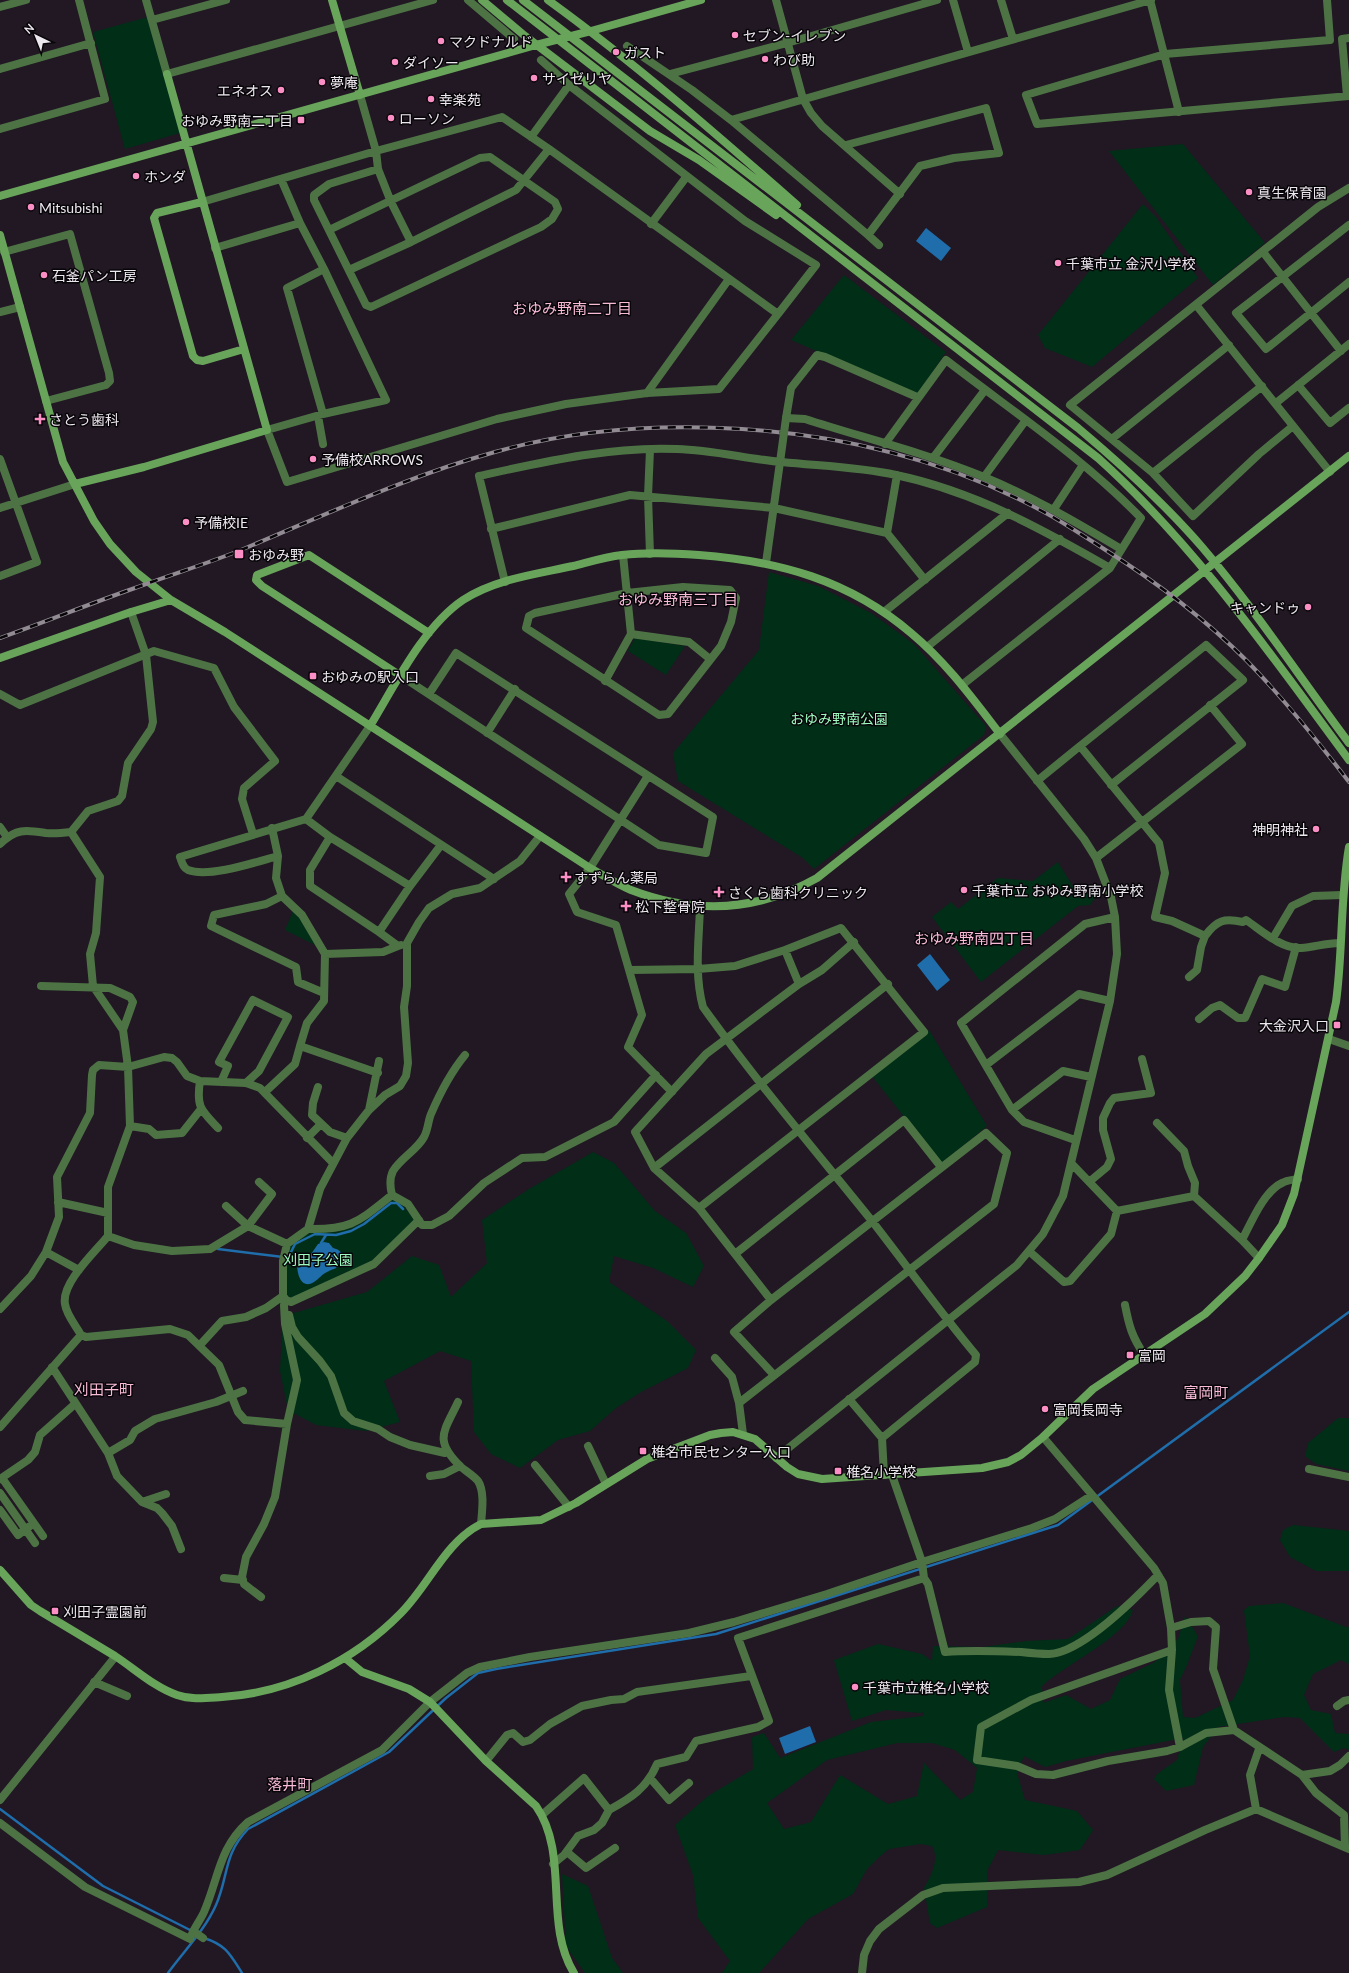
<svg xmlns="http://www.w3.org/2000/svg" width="1349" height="1973" viewBox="0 0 1349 1973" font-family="Lato,'Noto Sans JP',sans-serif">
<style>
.green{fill:#002e17;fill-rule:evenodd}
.water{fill:#1f6daa}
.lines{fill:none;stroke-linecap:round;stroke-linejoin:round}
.stream{stroke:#1f6daa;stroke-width:2.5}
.street{stroke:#4d7345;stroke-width:8}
.secondary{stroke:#68a55b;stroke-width:8}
.rail-casing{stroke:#928b94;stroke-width:4}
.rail{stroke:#080509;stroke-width:2.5;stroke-dasharray:8;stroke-linecap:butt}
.street-bridge{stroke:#4d7345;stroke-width:8}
.secondary-bridge{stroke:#68a55b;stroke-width:8}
.poi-dot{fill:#fb8fc5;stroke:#080509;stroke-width:1.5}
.labels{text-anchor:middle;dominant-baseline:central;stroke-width:3;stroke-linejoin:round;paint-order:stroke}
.poi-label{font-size:14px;fill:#ede7ef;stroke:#080509;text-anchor:start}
.park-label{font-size:14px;fill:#9dfbc1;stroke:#080509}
.neighbourhood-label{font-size:15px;fill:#f8bad7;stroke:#080509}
</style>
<rect width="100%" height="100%" fill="#211823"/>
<!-- green -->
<path class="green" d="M148 17 180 133 125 149 93 32Z
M1183 144 1265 243 1213 285 1109 151Z
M1143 204 1156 217 1198 278 1092 367 1045 348 1038 335Z
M844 275 946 352 917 395 791 340Z
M769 572 818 586 871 613 914 644 986 726 984 735 814 869 803 858 678 781 673 753 759 650Z
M635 638 685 646 666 675 628 651Z
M1058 862 1077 893 1090 885 1097 895 1090 905 1078 906 981 982 932 917 951 902 958 909 998 878 1033 881Z
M293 911 300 918 317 946 285 930Z
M929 1030 987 1126 941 1164 872 1076Z
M593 1152 614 1163 655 1211 686 1233 704 1266 693 1287 653 1268 614 1256 609 1282 667 1321 696 1350 688 1368 641 1392 616 1408 590 1431 558 1440 520 1468 491 1454 474 1432 471 1361 440 1351 384 1381 400 1422 366 1431 316 1425 288 1410 280 1371 283 1316 367 1292 412 1256 439 1265 451 1297 487 1263 482 1220 529 1189Z
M394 1199 401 1203 415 1220 373 1262 291 1299 287 1295 285 1256 292 1242 314 1231 335 1232 351 1228 363 1222Z
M1338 1418H1349V1471L1316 1464 1305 1456 1308 1443Z
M1293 1525 1349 1531V1571H1316L1290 1557 1280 1540 1283 1530Z
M1283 1603 1346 1627H1349V1664L1341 1660 1313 1674 1304 1695 1311 1710 1331 1714 1335 1733 1349 1734V1750L1344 1748 1334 1752 1300 1718 1284 1717 1218 1727 1203 1747 1194 1785 1166 1791 1154 1779 1157 1774 1177 1760 1183 1738 1066 1761 1045 1767 1024 1756 1017 1773 1025 1800 1077 1811 1093 1830 1080 1850 1044 1855 998 1850 987 1871V1907L937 1928 930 1923 924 1888C931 1876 940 1859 932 1846L921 1844 889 1849 878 1858 867 1869 853 1894 808 1919 759 1973H722L730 1961 698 1918 693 1875 675 1825 708 1796 753 1769 752 1737 764 1733 780 1758 871 1722 923 1716 924 1712 920 1713 886 1710 852 1721 834 1660 878 1644 922 1654 932 1661 933 1646 983 1647 1026 1641 1068 1639 1117 1606 1133 1610C1126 1637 1064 1665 1042 1686L1043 1703 1066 1695 1091 1709 1110 1700 1120 1679 1155 1662 1178 1639 1185 1616 1198 1636 1187 1665 1180 1680 1183 1717 1195 1718 1233 1700 1243 1680 1250 1656 1244 1610 1249 1606ZM897 1743H932L955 1750 977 1768 973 1792 960 1800 924 1763 917 1796 888 1804 840 1775 811 1822 784 1829 767 1803 827 1760Z
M562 1874 588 1886 612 1958 623 1973H585L566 1946Z"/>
<!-- water -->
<path class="water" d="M926 228 951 248 941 261 916 241Z
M930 954 950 980 937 991 917 965Z
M324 1242 329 1243 333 1248C341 1250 344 1254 343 1262 338 1269 334 1268 327 1272 322 1274 319 1279 314 1282 301 1290 297 1274 297 1264L309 1257 318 1244Z
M810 1726 816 1742 785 1754 779 1738Z"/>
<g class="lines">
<!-- stream -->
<path class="stream" d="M321 1243 326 1235
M218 1249 283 1257
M288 1258 295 1244 315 1234 336 1235 351 1231 364 1224 391 1203H397L403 1209
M288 1258 298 1262
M0 1809 103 1886 192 1931
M204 1938C226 1945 230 1954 242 1973
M168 1973C184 1951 205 1930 216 1905 229 1875 223 1855 248 1829L389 1752 446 1698 478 1673 496 1669 716 1634 1058 1525 1349 1312"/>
<!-- street -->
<path class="street" d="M146 0 167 74 433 0
M468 0 514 39
M776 0 803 99 811 113 822 126 900 194
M953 0 968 52
M1001 0 1013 39
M1150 0 1179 112
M1327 0 1330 40 1165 54 1026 95 1037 124 1349 96
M0 7 26 0
M152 20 226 0
M627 46 692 90 731 120 868 235 920 166 954 158 999 153 986 108 846 145
M0 69 91 43
M670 74 787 43 937 0
M1347 96 1342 39 1349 38
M731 120 1151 0
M0 129 105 99 79 0
M531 137 569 85
M281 179 300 223 324 269 386 400 323 414 267 430 287 482 497 419 566 404 647 393 719 389 778 314
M202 202 376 151 502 117 549 149 778 314 816 265 745 221 569 85 541 60
M651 224 687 176
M1349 225 1236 313 1266 349 1349 282
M329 230 480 158 490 157 555 202 558 209 552 219 541 227 371 307 366 305 314 200V195L329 184 378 169
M868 235 879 245
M411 242 516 190 549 149
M215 248 300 223
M4 252 70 234 109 373 110 381 106 385 46 401
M1263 252 1341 351
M349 270 411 242 391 202 378 169 376 151 360 95
M1197 306 1330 472
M0 312 20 307
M1298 385 1330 423 1349 408
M647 393 729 279
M917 397 825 357 817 355 791 388 786 418 805 419C864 438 926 453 984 477 1033 497 1076 522 1121 549
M1276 403 1349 344
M323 414 287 288 324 269
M318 416 323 444
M1293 426 1259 454 1193 516 1153 473 1070 405 1318 207 1349 188
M1113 438 1229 345
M885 444 946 360C1012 411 1083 458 1141 518L1110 568 962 685
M933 458 985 390
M0 459 37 562 0 576
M1153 473 1262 386
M897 475 887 533 925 580
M984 477 1026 420
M0 508 75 484
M1054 509 1083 465
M491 529 630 495 774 508 887 533
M650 554 648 496 650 450
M623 555 631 634 689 642 710 659
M766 563 780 462
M505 582 479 476C543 462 611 446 677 449 713 450 747 459 782 462 820 466 859 467 896 475 973 491 1042 529 1110 568
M683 587 730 590 736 598 731 622 721 646 668 714 659 715 526 628 529 616 535 613 627 593Z
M131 612 146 655 153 722 151 729 128 763 122 796 118 801 88 811 71 832 100 877 96 933 90 954 93 986 123 1030 128 1067 130 1126 108 1187V1236C96 1251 61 1283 65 1304 66 1314 76 1326 81 1335L86 1337 170 1329 188 1335 219 1365 238 1412 245 1420 287 1424
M884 612 1008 513
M927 647 1060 539
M401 676 659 845 706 853 713 817 456 653 429 694
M605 681 631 634
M0 694 20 705 154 651 214 668 234 707 275 761 244 788 242 799 253 834
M370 726 306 819 330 837 410 886 441 845
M487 733 515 689
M1080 746 1206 645 1243 680 1111 785
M336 776 494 879
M648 776 590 868 569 894 577 912 616 925 642 1015 628 1047 672 1092
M1037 781 1080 746 1159 843 1165 873 1155 917 1172 921 1205 936 1201 947 1197 970 1189 977
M0 827 7 837
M272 828 278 856 276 878 282 896 302 915 325 954 383 952 398 946
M330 837 310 870V886L379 932
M0 844C16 828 26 830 46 833 54 834 63 833 71 832
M278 856C256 862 209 878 188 870 183 868 182 862 180 857L306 819
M1096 858 1242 744 1210 705
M282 896 266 904 214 915 211 926 296 967 298 982 324 993
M700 907C699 940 694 974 703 1007 756 1081 815 1150 872 1221 907 1266 940 1312 976 1355L975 1362 882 1438
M1205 936C1217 920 1224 918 1243 922L1246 920C1261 930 1281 949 1301 948 1315 947 1325 943 1340 943
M1273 938 1292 906 1313 896 1342 895
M401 945 398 946 379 932 410 886
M785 950 799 984
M630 970 698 969 735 966 785 950 841 928 924 1032 699 1208
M41 986 110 988 130 997 133 1002 123 1030
M1199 1019 1212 1008 1220 1005 1238 1018H1245L1262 979 1285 987 1296 947
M1329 1039 1349 1046
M300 1046 307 1023 324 1001 325 954
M986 1065 1079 994 1110 1001
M200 1081C196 1107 201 1110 218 1128
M221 1082 228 1066 219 1062 253 1000 288 1017 259 1071 246 1083
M318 1087 313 1103 312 1115 330 1132 347 1138
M265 1092 295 1064 300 1046 378 1073
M369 1110 379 1061
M1012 1110 1063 1071 1091 1077
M1157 1123 1184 1151 1188 1166 1195 1183 1194 1196
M130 1126 149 1129 156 1135 182 1133 201 1109
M307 1138 320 1125
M1075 1140 1024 1122 1012 1110 961 1023 1085 924 1115 917
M654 1168 888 984
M1089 1182 1107 1167 1111 1159 1103 1130V1118L1110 1103 1114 1098 1151 1093 1142 1059
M392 1195C390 1187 389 1179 393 1171 401 1158 417 1150 424 1137 428 1130 428 1121 431 1114 440 1093 451 1072 465 1055
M1194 1196 1242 1240 1259 1258
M58 1202 108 1213
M226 1206 248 1226 287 1244
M1117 1211 1194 1196
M419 1220 374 1264 291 1302 286 1300 283 1296V1261L287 1244 308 1229 320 1189 347 1138 369 1110 385 1095 400 1086 406 1076 408 1063 404 1007 407 986V943L419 922 429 908 452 894 480 888 520 861 540 836
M308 1229C352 1230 359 1221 392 1195L408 1204 422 1225H432L449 1216 484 1183 522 1158 545 1157 614 1122 656 1075
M108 1236 134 1245 172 1251 210 1249 248 1226 272 1194 259 1182
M1242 1240C1251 1223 1264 1191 1282 1183 1287 1180 1293 1180 1298 1179
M46 1252 79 1270
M1030 1252 1064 1282 1070 1281 1111 1234 1117 1211 1071 1163
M735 1254 904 1120 941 1167
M771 1300 699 1208 654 1168 635 1132 706 1054 799 984 822 970 854 942
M1125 1305C1129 1326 1132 1337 1145 1356
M0 1309 31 1276 46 1252 59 1217 57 1177 90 1113 92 1075 93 1070 99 1065 128 1067 164 1057 172 1058 177 1062 187 1076 200 1081 246 1083 260 1088 333 1163
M289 1315 292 1327 298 1337 320 1361 331 1376 344 1413 353 1421 378 1429 390 1437 410 1445 445 1453 448 1452
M200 1345 222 1321 246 1317 266 1308 283 1296
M715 1358 732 1377 739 1403
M52 1367 108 1453 117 1476 142 1502 157 1508 162 1513 172 1526 181 1549
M849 1399 882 1438 884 1475
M458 1402C444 1432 433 1440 461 1467 466 1471 474 1476 478 1481 485 1492 482 1511 481 1524
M0 1427 81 1335
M743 1434 739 1403 994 1204 1007 1153 986 1133 771 1300 734 1332 774 1375
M1043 1437 1154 1568 1163 1583 1171 1628 1172 1650 1169 1690 1180 1747
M588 1446 606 1484
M108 1453 130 1440 135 1431 155 1419 216 1402 243 1391
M776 1458 1017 1265 1043 1234 1063 1196 1110 1001 1117 954 1115 917 1111 897 1096 858 1084 839 1000 734
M535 1465 569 1507
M1309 1469 1349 1477
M892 1475 922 1562 924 1578
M430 1476 444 1474 460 1466
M2 1478 43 1536
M0 1479 28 1460 35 1452 40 1435 75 1404
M0 1493 35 1543
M142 1502 166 1494
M0 1510 18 1535 30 1526
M224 1578 243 1580
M261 1597 244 1584 242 1577 246 1557 264 1524 275 1497 287 1424 297 1380 285 1324 284 1305 286 1300
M1171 1628 1191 1622 1209 1621 1216 1627 1213 1669 1234 1730 1302 1775 1330 1771 1340 1765 1349 1756
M1172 1650 1031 1700 981 1727 977 1760 1017 1766 1036 1774 1053 1775 1108 1761 1167 1751 1180 1747 1206 1733 1234 1730
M94 1682 127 1696
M1337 1706 1344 1701 1349 1700
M486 1761 507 1735 513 1733 523 1742 530 1740 550 1724 582 1706 611 1700 624 1699 637 1692 751 1676
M1302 1775 1316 1793 1344 1815 1345 1847
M650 1778 669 1800 689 1783
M0 1800 115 1657
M1256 1809 1250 1775 1259 1749
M542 1815 584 1778 609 1810C631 1798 647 1788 657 1764L686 1757 696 1741 758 1727 769 1721 738 1638 924 1578 928 1584 945 1652C971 1650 996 1651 1021 1652 1030 1653 1040 1654 1049 1654 1081 1653 1136 1598 1158 1575
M0 1823 85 1887 190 1939C193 1929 200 1921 204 1912 219 1877 219 1848 248 1822L382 1750 430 1702 467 1673 480 1667 530 1657 689 1633 734 1622 827 1594 922 1562 1032 1528 1055 1519 1092 1495
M567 1852 586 1868 615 1848
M553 1864 564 1855 578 1836 594 1830 602 1823 609 1810
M193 1931 203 1938
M862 1973 864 1955 870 1941 879 1929 923 1895 943 1888 1079 1882 1107 1875 1205 1830 1256 1809 1349 1849"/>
<!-- secondary -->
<path class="secondary" d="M332 0 360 95
M482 0 525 36 650 131 699 160 776 215
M507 0 1098 458C1196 546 1271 655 1349 760
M523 0 1078 428C1122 465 1164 503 1202 547 1255 609 1300 678 1349 743
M548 0C635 63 716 134 797 205
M591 31 701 0
M0 196 536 45
M202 202 157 213 154 218 193 356 197 360 203 361 244 349
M0 235 63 462 94 521 110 544 136 572 171 600 225 632 590 868C603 875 617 884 631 890 694 914 757 912 817 878L1349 456
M75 484 144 467 267 430 167 74
M0 658 131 612 171 600
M401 676 262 586 256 580 257 575 309 555 429 633
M370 726C395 685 423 627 463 600 495 579 537 574 573 566 589 562 605 557 622 555 647 552 673 553 699 555 779 561 849 580 911 633 946 662 973 699 1000 734
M0 1570 31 1605 40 1611C65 1626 90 1641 115 1656 135 1669 154 1687 177 1695 191 1700 206 1698 222 1697 289 1693 354 1661 401 1613 429 1585 445 1542 481 1524L541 1520 576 1503 647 1459 710 1435 721 1433 733 1432 755 1439 787 1467 798 1474 822 1479 982 1468 1008 1462 1021 1455 1043 1437 1093 1389 1205 1314 1245 1276 1259 1258 1282 1225 1294 1194 1336 1002C1343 951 1340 899 1349 847
M345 1658 362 1672 409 1689 430 1702 486 1761 536 1806C570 1855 543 1923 574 1973"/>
<!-- rail casing -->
<g class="rail-casing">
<path id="rail" d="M0 638C45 622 89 604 135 588 170 575 206 564 241 550 325 515 408 476 495 452 569 431 644 425 720 428 834 432 952 460 1053 517 1070 527 1087 538 1104 549 1155 581 1204 618 1247 661 1284 699 1317 740 1349 782"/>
</g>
<!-- rail -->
<use href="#rail" class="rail"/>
<!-- street-bridge -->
<path class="street-bridge" d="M780 462 786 418"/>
<!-- secondary-bridge -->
<path class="secondary-bridge" d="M536 45 591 31"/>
</g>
<!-- markers -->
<g class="poi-dot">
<circle cx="735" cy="35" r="4"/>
<circle cx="441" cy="41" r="4"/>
<circle cx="616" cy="52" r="4"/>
<circle cx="765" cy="59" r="4"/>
<circle cx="395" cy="62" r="4"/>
<circle cx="534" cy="78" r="4"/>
<circle cx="322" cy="82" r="4"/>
<circle cx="281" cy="90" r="4"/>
<circle cx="431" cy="99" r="4"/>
<circle cx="391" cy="118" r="4"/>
<rect x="297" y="116" width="8" height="8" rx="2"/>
<circle cx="136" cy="176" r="4"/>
<circle cx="1249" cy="192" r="4"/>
<circle cx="31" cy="207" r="4"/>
<circle cx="1058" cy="263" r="4"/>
<circle cx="44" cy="275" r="4"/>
<path d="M38 413h4v4h4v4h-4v4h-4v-4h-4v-4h4z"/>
<circle cx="313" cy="459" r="4"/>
<circle cx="186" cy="522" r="4"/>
<rect x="234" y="549" width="10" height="10" rx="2"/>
<circle cx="1308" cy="607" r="4"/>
<rect x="309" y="672" width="8" height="8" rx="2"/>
<circle cx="1316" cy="829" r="4"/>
<path d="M564 871h4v4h4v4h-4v4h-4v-4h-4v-4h4z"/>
<circle cx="964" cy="890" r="4"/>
<path d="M717 886h4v4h4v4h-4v4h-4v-4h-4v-4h4z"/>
<path d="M624 900h4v4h4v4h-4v4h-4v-4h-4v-4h4z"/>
<rect x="1333" y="1021" width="8" height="8" rx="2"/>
<rect x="1126" y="1351" width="8" height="8" rx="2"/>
<circle cx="1045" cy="1409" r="4"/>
<rect x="639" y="1447" width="8" height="8" rx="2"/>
<rect x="834" y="1467" width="8" height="8" rx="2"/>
<rect x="51" y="1607" width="8" height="8" rx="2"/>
<circle cx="855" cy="1687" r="4"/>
</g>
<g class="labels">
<!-- poi labels -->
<g class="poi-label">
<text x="743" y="35">セブン-イレブン</text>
<text x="449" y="41">マクドナルド</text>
<text x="624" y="52">ガスト</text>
<text x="773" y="59">わび助</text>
<text x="403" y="62">ダイソー</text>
<text x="542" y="78">サイゼリヤ</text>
<text x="330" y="82">夢庵</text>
<text x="273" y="90" text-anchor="end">エネオス</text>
<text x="439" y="99">幸楽苑</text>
<text x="399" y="118">ローソン</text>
<text x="293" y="120" text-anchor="end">おゆみ野南二丁目</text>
<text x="144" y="176">ホンダ</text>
<text x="1257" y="192">真生保育園</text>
<text x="39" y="207">Mitsubishi</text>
<text x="1066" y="263">千葉市立 金沢小学校</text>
<text x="52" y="275">石釜パン工房</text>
<text x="49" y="419">さとう歯科</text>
<text x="321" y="459">予備校ARROWS</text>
<text x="194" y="522">予備校IE</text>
<text x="248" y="554">おゆみ野</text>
<text x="1300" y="607" text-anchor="end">キャンドゥ</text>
<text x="321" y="676">おゆみの駅入口</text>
<text x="1308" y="829" text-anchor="end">神明神社</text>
<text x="574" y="877">すずらん薬局</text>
<text x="972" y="890">千葉市立 おゆみ野南小学校</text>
<text x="728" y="892">さくら歯科クリニック</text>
<text x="635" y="906">松下整骨院</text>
<text x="1329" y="1025" text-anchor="end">大金沢入口</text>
<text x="1138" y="1355">富岡</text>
<text x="1053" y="1409">富岡長岡寺</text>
<text x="651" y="1451">椎名市民センター入口</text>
<text x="846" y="1471">椎名小学校</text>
<text x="63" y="1611">刈田子霊園前</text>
<text x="863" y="1687">千葉市立椎名小学校</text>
</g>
<!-- park labels -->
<g class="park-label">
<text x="839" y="718">おゆみ野南公園</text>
<text x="318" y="1259">刈田子公園</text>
</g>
<!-- neighbourhood labels -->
<g class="neighbourhood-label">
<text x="572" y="308">おゆみ野南二丁目</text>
<text x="678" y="599">おゆみ野南三丁目</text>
<text x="974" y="938">おゆみ野南四丁目</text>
<text x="104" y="1389">刈田子町</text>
<text x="1206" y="1392">富岡町</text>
<text x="290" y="1784">落井町</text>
</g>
</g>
<!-- north arrow -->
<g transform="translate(36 36) rotate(317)" stroke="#080509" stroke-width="3" paint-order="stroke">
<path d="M0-3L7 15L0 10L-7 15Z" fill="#ede7ef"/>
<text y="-6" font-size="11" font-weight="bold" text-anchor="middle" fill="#ede7ef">N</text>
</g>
</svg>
